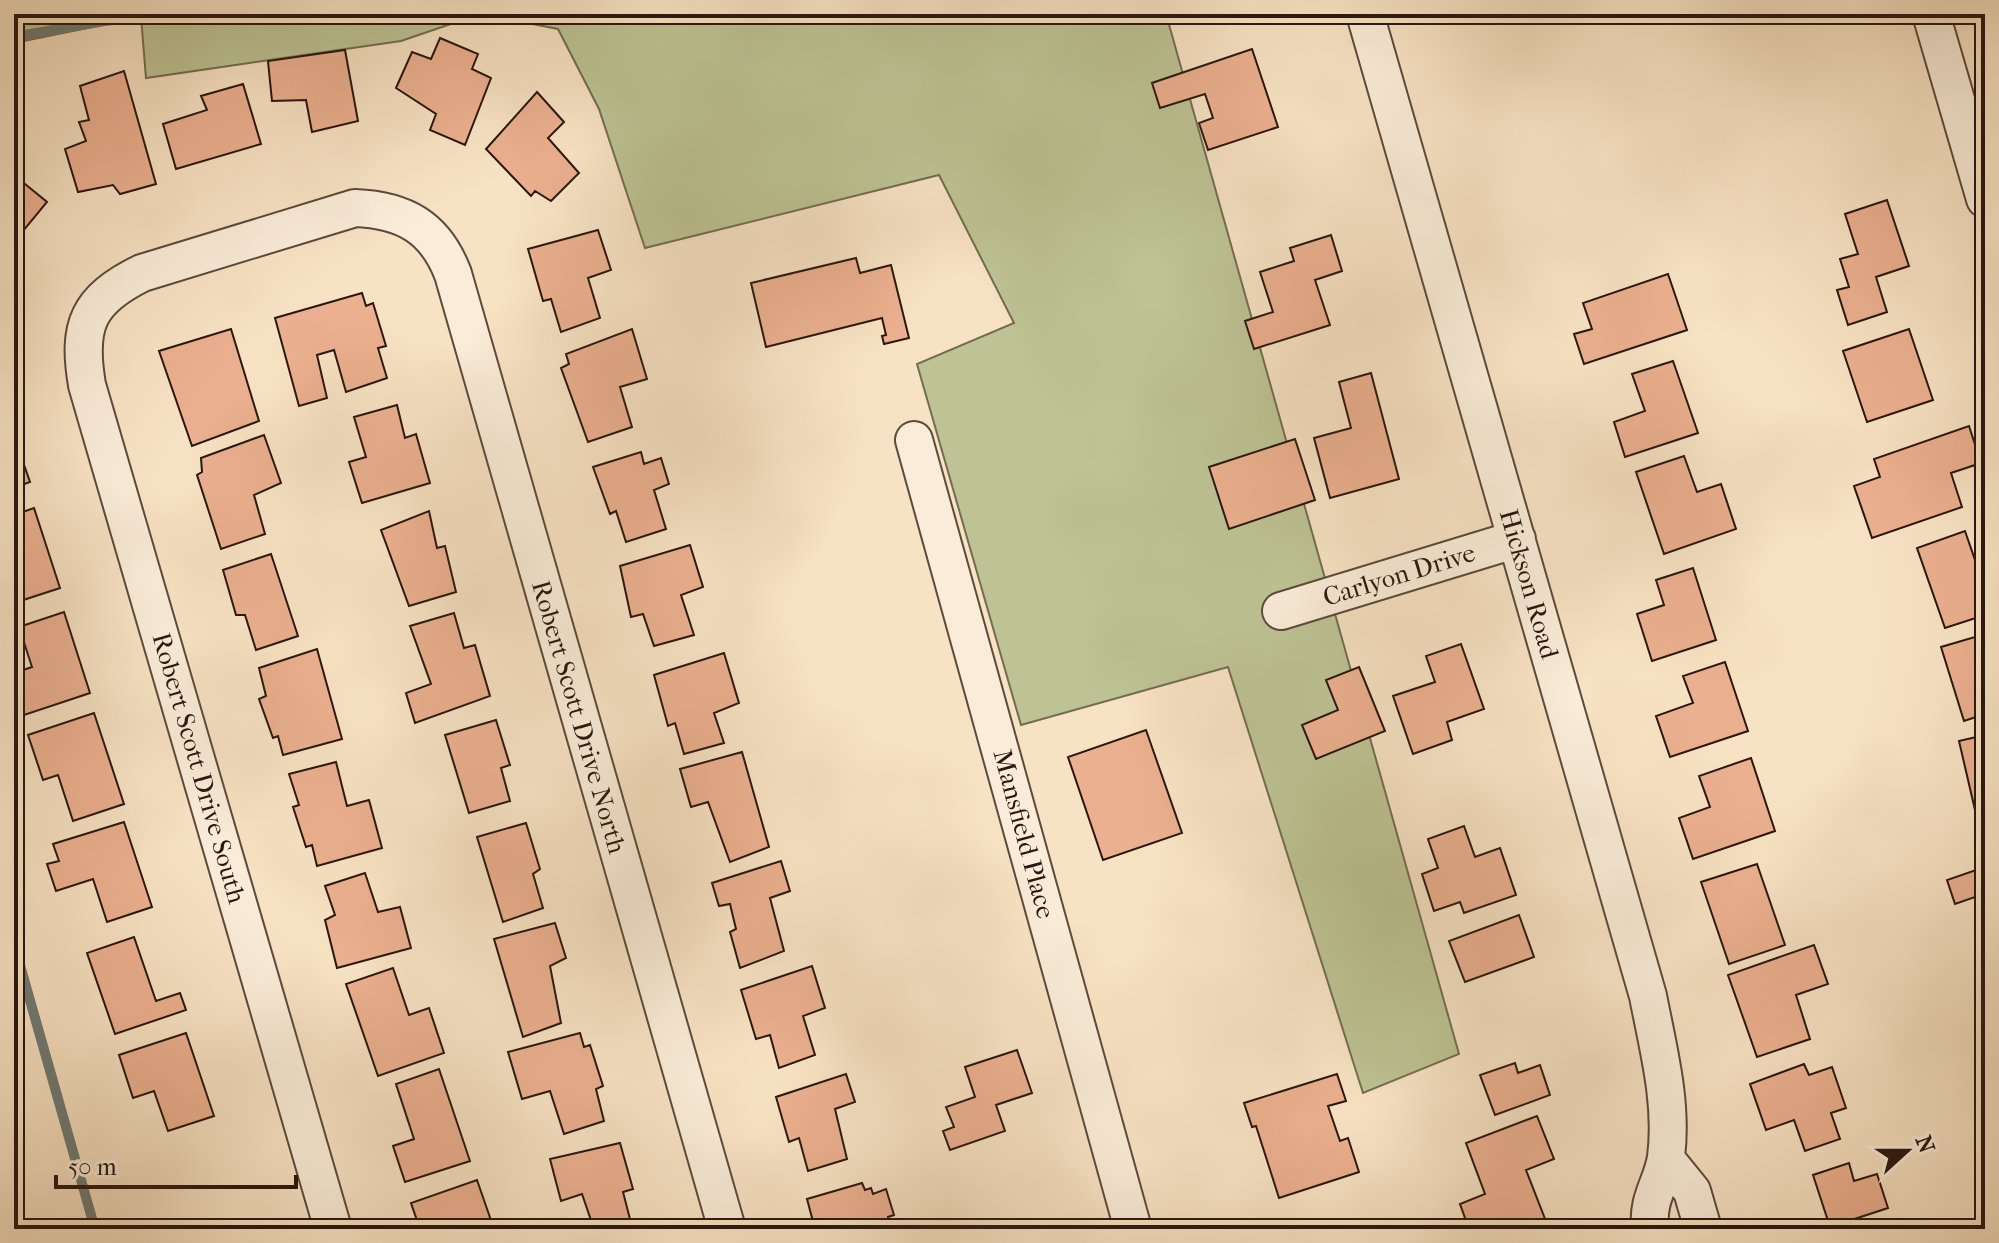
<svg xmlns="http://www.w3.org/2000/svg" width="1999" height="1243" viewBox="0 0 1999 1243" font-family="'IM FELL French Canon',serif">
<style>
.green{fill:#bdc394;stroke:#736d52;stroke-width:2}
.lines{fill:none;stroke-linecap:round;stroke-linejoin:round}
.stream{stroke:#6f7b74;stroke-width:10}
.building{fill:#ebb08f;stroke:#291710;stroke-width:2}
.minor-casing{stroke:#5c4a3d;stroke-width:40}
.minor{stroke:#faecd8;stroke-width:36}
.labels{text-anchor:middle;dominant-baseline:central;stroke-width:6;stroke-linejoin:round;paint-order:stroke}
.street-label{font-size:26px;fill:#291710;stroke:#faecd8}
</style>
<rect width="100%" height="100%" fill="#f7e2c3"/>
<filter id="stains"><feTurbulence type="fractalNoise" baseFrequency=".0025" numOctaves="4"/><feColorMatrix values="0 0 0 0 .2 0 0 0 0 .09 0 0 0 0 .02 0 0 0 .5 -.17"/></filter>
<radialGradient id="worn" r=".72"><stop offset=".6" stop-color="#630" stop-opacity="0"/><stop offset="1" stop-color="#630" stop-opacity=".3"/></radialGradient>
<!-- green -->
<path class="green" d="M14 14H480L401 41 146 78 141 17 14 43Z
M482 14H1166L1459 1054 1363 1093 1228 667 1021 725 917 364 1014 323 939 175 645 248 599 109 558 29Z"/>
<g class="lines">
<!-- stream -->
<path class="stream" d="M14 37 104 21 162 14
M14 944 95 1229"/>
</g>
<!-- building -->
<path class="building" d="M440 38 478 54 472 69 491 78 465 145 430 130 436 114 396 88 412 52 431 59Z
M1252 49 1278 127 1208 150 1199 123 1213 118 1205 94 1160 108 1152 83Z
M345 50 358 121 312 132 306 100 272 101 268 61Z
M124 71 156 184 120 194 113 185 78 192 65 149 86 141 79 122 89 120 80 86Z
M243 84 261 144 176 169 163 124 207 110 201 96Z
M537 92 564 122 548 138 579 173 551 201 535 191 531 196 486 149Z
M14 175 47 202 14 242Z
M1887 200 1909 266 1876 277 1887 312 1848 325 1837 290 1849 287 1840 259 1858 254 1845 214Z
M598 230 611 270 588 278 600 318 561 332 551 299 543 301 528 249Z
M1331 235 1342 271 1315 280 1330 325 1254 349 1245 321 1273 312 1260 272 1294 261 1290 248Z
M856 258 860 273 891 265 909 338 884 344 882 336 886 335 882 318 766 347 751 283Z
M1668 274 1687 330 1584 364 1574 334 1592 329 1583 303Z
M362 293 366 306 373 303 386 346 378 348 387 378 346 392 334 350 317 355 327 398 299 406 275 318Z
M231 329 259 421 192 446 159 351Z
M632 329 647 379 620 387 632 427 588 442 561 368 569 364 566 354Z
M1909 329 1933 400 1867 422 1843 351Z
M1673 361 1698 433 1625 457 1614 422 1645 411 1632 374Z
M1371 373 1399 479 1330 498 1314 438 1351 428 1339 382Z
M397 405 405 438 416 434 430 483 362 503 349 462 366 457 354 417Z
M1969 426 1981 463 1951 473 1962 507 1872 538 1854 486 1880 477 1874 459Z
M264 435 281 483 254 495 265 534 221 549 197 475 202 472 201 458Z
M14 436 30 482 14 488Z
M1295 439 1315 500 1229 529 1209 467Z
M641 452 644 464 661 458 669 484 654 490 666 529 626 542 616 511 610 514 593 467Z
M1684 456 1697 492 1721 484 1736 529 1664 554 1636 472Z
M34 508 60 588 14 603V515Z
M429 511 437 548 445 546 456 592 409 606 381 530Z
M1965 531 1985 589V615L1945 628 1917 548Z
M690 545 703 587 681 595 694 635 654 646 643 614 631 617 620 566Z
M271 554 298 636 256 650 245 615H236L223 570Z
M1693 568 1716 640 1652 661 1637 614 1664 605 1656 580Z
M64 612 90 693 24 715 14 685V673L32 667 19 627Z
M454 613 464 648 475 645 490 696 415 723 406 693 431 684 410 626Z
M1985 634V714L1964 721 1941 647Z
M1461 644 1484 709 1447 722 1452 740 1413 754 1393 696 1435 682 1426 656Z
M317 649 342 739 283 755 278 736 273 738 259 699 266 696 259 668Z
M724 653 739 703 714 713 724 743 684 754 675 723 668 726 654 675Z
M1725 662 1748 731 1670 757 1656 716 1693 703 1683 676Z
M1359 667 1385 731 1316 759 1302 725 1338 710 1326 680Z
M94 713 124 804 73 821 58 775 43 780 28 735Z
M496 720 510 765 501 768 510 801 469 813 445 735Z
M1146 730 1182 833 1103 860 1068 757Z
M1985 735V808L1975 810 1959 741Z
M742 752 769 847 730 862 708 802 691 807 680 769Z
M1751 758 1775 831 1693 859 1679 818 1710 807 1699 776Z
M336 762 347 806 369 800 382 848 317 866 312 845 306 847 293 807 299 805 289 774Z
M124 822 152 907 107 922 93 879 56 891 47 864 59 861 53 844Z
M526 823 540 869 533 874 543 908 503 922 477 837Z
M1464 826 1475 857 1500 848 1516 895 1464 913 1460 902 1434 911 1422 874 1438 868 1428 839Z
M781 861 790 891 770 898 784 951 740 968 730 932 736 929 730 904 719 906 712 883Z
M1757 864 1785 945 1729 964 1701 882Z
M1976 870 1984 894 1955 904 1947 880Z
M365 873 378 912 400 907 411 948 337 968 325 920 335 915 325 886Z
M1519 915 1534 957 1465 982 1449 941Z
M555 923 566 958 550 966 561 1023 523 1037 494 939Z
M134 937 156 1001 180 993 186 1010 115 1034 87 953Z
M1814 945 1828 984 1796 995 1810 1039 1757 1057 1728 975Z
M812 966 825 1008 803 1016 815 1055 779 1068 770 1035 756 1039 741 990Z
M393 968 409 1015 429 1008 444 1053 378 1076 346 984Z
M186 1033 214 1116 168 1131 154 1091 133 1098 119 1055Z
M580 1033 584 1047 590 1045 603 1086 596 1089 604 1121 564 1134 550 1091 522 1099 508 1052Z
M1017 1050 1032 1093 996 1105 1005 1131 950 1150 943 1131 954 1127 946 1107 975 1097 965 1067Z
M1515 1063 1518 1073 1540 1065 1550 1095 1495 1115 1480 1075Z
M1804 1064 1809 1075 1832 1067 1846 1108 1831 1113 1840 1139 1805 1151 1794 1120 1766 1130 1750 1084Z
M439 1069 470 1161 405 1182 393 1146 414 1139 396 1084Z
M846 1074 855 1102 835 1109 847 1159 808 1171 799 1138 789 1142 776 1097Z
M1337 1074 1346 1101 1328 1106 1340 1141 1348 1138 1359 1172 1279 1198 1256 1126 1252 1127 1244 1103Z
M1537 1116 1554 1159 1526 1170 1547 1224 1534 1229H1488L1486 1224 1469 1229 1460 1204 1485 1194 1466 1143Z
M620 1143 633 1189 623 1192 631 1223 610 1229H594L582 1194 561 1201 550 1159Z
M1849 1163 1854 1181 1877 1174 1888 1208 1830 1227 1813 1175Z
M477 1180 494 1229H420L411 1203Z
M862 1183 865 1190 871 1188 873 1194 886 1189 894 1215 888 1217 891 1229H815L807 1199Z"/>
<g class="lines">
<!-- minor casing -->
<g class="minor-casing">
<path id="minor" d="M1365 14 1648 996C1658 1048 1673 1103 1666 1157 1662 1184 1647 1197 1650 1229
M1931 14 1985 199
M914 440 1133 1229
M1281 611 1517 539
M1666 1159 1692 1191 1703 1229
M333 1229 87 385C77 326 87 300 142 273L355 208C404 210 435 227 453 274L727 1229"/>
</g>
<!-- minor -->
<use href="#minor" class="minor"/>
</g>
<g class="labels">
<!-- street labels -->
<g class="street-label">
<text transform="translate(1399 575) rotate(-17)">Carlyon Drive</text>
<text transform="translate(1529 584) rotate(74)">Hickson Road</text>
<text transform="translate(579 717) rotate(74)">Robert Scott Drive North</text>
<text transform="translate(199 768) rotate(74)">Robert Scott Drive South</text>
<text transform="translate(1024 834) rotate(75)">Mansfield Place</text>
</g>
</g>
<!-- margin -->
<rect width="1999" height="1243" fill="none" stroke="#f7e2c3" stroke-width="48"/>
<rect x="16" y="16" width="1967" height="1211" fill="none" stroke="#291710" stroke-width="4"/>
<rect x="24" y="24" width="1951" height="1195" fill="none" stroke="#291710" stroke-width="2"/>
<!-- north arrow -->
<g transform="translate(1907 1151) rotate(69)" stroke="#faecd8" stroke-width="6" paint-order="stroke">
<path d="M0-6L14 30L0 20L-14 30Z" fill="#291710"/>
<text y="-12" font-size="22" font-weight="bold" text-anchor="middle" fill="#291710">N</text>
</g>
<!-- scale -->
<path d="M56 1175v12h240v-12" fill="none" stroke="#291710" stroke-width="4"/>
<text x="68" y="1175" font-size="24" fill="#291710" stroke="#faecd8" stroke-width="6" paint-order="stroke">50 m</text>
<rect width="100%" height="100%" filter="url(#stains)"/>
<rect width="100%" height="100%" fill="url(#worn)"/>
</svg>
